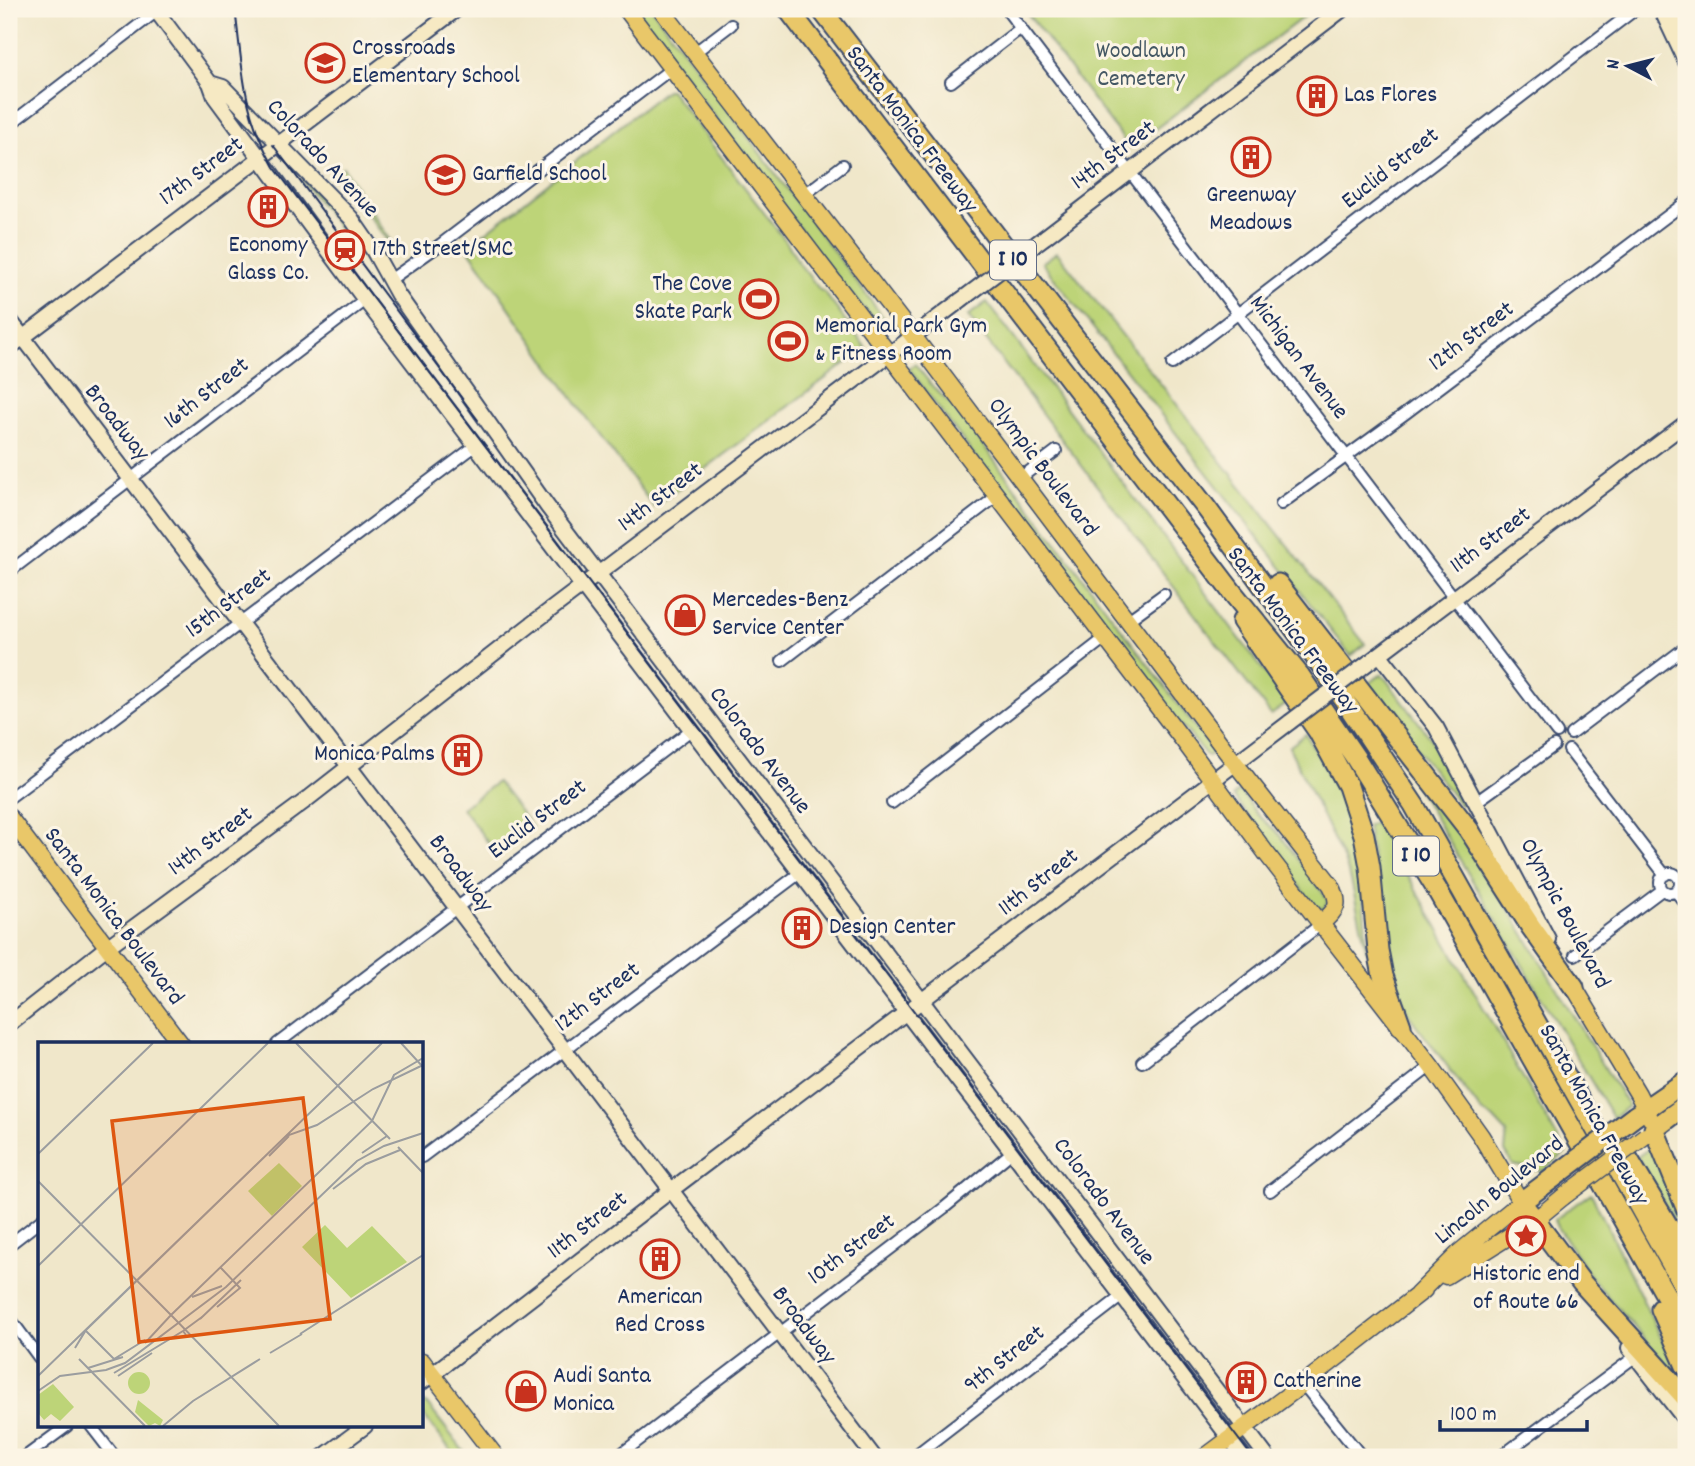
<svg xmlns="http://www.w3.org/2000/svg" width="1695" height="1466" viewBox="0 0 1695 1466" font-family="Dekko,sans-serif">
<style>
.green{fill:#bdd478;stroke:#6c826b;stroke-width:2}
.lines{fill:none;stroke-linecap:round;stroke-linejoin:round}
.street-casing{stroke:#3b4b6e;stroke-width:14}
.secondary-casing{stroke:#3b4b6e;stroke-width:18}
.primary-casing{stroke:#3b4b6e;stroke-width:19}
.highway-casing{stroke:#3b4b6e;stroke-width:23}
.street{stroke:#fff;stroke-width:10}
.secondary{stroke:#f6e9c3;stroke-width:14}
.primary{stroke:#e9c769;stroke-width:16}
.highway{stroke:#e9c769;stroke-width:19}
.tram{stroke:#1b2f5e;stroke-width:2}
.secondary-bridge-casing{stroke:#3b4b6e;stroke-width:18;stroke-linecap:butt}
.primary-bridge-casing{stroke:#3b4b6e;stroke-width:19;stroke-linecap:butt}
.highway-bridge-casing{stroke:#3b4b6e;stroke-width:23;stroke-linecap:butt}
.secondary-bridge{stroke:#f6e9c3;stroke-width:14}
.primary-bridge{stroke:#e9c769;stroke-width:16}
.highway-bridge{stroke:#e9c769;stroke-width:19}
.labels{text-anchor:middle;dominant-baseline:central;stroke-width:6;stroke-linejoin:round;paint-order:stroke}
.shield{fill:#fcf5e5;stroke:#5e6a86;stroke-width:2}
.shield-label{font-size:23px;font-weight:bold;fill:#1b2f5e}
.poi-label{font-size:24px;fill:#1b2f5e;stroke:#fcf5e5;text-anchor:start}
.park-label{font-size:24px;fill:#445864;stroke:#fcf5e5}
.street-label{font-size:24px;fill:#1b2f5e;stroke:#fcf5e5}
.inset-road{fill:none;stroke:#9b9d9f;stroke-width:2}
.view{fill:#de5710;fill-opacity:0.15;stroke:#de5710;stroke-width:3.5}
.inset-edge{fill:none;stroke:#1b2f5e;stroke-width:3.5}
</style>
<rect width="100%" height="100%" fill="#fcf5e5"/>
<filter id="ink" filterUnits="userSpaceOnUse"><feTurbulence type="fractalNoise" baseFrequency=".0143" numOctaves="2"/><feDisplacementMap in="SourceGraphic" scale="14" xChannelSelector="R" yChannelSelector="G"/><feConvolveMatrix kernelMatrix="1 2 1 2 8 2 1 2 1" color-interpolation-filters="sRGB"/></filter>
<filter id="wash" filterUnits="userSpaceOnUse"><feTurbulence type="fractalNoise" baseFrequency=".00686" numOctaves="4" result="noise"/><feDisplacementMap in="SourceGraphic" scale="28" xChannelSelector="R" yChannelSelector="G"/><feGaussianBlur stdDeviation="1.57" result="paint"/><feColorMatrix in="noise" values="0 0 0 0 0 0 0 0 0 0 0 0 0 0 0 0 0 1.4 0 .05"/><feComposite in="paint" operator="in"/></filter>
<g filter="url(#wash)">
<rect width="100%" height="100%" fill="#f0e7ca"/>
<!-- green -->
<path class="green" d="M633 9H652L889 325 882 328 847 291Z
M1024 9H1314L1130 148Z
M666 90H670L788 244 798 262 820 290 824 292 866 348 654 507 585 416 467 247Z
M343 167 391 242 389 243 356 198 334 174Z
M302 178 349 223 393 297 301 179Z
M1057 252 1365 644 1351 656 1042 263Z
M987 302 1288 703 1271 715 968 316Z
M915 364 934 388 955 408 1214 752 1208 756 1205 754 1187 731 1169 714 909 369Z
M1382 674 1432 740 1464 800 1460 805 1367 685Z
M1306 734C1318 756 1332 778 1341 802 1361 849 1364 901 1367 952L1351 880 1345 863 1289 747Z
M1403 755 1476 855 1628 1106 1613 1118 1399 757Z
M497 782 532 827 496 853 462 808Z
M1240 791 1257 814 1281 836 1328 900 1324 909 1315 907 1233 796Z
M1377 821 1566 1153 1543 1171 1513 1165 1505 1151 1507 1133 1493 1118 1482 1112 1411 1018 1392 985 1367 826Z
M1651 1147 1686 1228V1241L1637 1157Z
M1591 1193 1683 1383 1595 1282 1557 1227 1554 1220Z
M422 1403 427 1404 468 1457H456L422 1413Z"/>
</g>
<g filter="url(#ink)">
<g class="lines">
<!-- street casing -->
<g class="street-casing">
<path id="street" d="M1006 9 1557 733
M694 53 731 25
M951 82 1021 28
M9 125 157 11
M804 195 843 165
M390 280 441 244 671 69
M1172 364 1636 9
M1019 479 1056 451
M1281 504 1406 413 1686 202
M9 572 365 300
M1127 621 1164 594
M782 661 997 496
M1571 734 1686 647
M1569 750 1665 875
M9 798 475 446
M1476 802 1554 746
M892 803 1105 638
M1660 883a10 10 0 1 1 20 0a10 10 0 1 1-20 0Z
M1676 892 1686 904
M1575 955 1662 890
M277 1044 691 730
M1142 1062 1320 925
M422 1157 800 873
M1270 1191 1431 1066
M9 1245 40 1221
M9 1317 40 1359
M1303 1384 1362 1457
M91 1426 115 1457
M25 1457 67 1426
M617 1457 944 1208 1012 1152
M913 1457 1122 1296
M1500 1457 1636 1356"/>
</g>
<!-- secondary casing -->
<g class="secondary-casing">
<path id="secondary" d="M155 9 210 83 215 97 365 300 1244 1457
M1661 9 1686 62
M1674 9 1686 33
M210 83 223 87 351 218 373 250 398 295 547 506 1267 1457
M1045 237 1343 9
M9 319 874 1457
M9 348 457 9
M1380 655 1436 727 1548 939
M1360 669 1686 423
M9 1024 107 947 305 801 529 626 961 300
M1629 1348 1686 1421
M422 1382 670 1191 1290 722
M323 1457 365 1426"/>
</g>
<!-- primary casing -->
<g class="primary-casing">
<path id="primary" d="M626 9 1183 740 1266 853 1431 1066 1481 1136 1521 1202 1461 1251 1417 1295
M661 9 913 336 1235 763 1331 885C1342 906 1336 909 1320 925
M9 817 181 1044
M1574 987 1638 1094 1650 1118
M1446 1276 1535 1220 1563 1197
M422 1361 496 1457
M1205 1457 1303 1384 1424 1290"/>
</g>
<!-- highway casing -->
<g class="highway-casing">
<path id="highway" d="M788 9 1232 592 1300 676 1355 757 1436 888 1686 1331
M821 9 1207 509 1321 665 1414 805 1686 1290
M1278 584 1469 830 1531 927 1574 987
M1242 621 1318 731 1348 786 1364 835 1370 867 1378 950 1383 976 1401 1026
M1686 1105 1654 1129 1686 1208
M1635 1116 1686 1081
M1621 1147 1686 1256
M1553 1178 1521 1202 1582 1283 1686 1398
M1661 1309 1686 1366"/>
</g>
<!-- street -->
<use href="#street" class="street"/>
<!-- secondary -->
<use href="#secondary" class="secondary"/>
<!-- primary -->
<use href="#primary" class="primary"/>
<!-- highway -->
<use href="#highway" class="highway"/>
<!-- tram -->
<path class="tram" d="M235 9C243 69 242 112 274 167L1252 1457
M273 145 478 420"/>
<!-- secondary-bridge casing -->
<g class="secondary-bridge-casing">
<path id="secondary-bridge" d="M961 300 1045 237
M1290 722 1360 669"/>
</g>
<!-- primary-bridge casing -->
<g class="primary-bridge-casing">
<path id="primary-bridge" d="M1563 1197 1645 1136"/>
</g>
<!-- highway-bridge casing -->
<g class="highway-bridge-casing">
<path id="highway-bridge" d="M1553 1178 1635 1116"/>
</g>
<!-- secondary-bridge -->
<use href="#secondary-bridge" class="secondary-bridge"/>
<!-- primary-bridge -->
<use href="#primary-bridge" class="primary-bridge"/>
<!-- highway-bridge -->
<use href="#highway-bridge" class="highway-bridge"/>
</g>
</g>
<!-- icons -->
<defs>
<g id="school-ring" transform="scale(2.0125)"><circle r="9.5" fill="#fcf5e5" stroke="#c8321e" stroke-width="1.5"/><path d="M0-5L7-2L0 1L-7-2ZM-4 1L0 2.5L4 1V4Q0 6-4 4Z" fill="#c8321e"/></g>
<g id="building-ring" transform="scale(2.0125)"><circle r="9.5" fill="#fcf5e5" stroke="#c8321e" stroke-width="1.5"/><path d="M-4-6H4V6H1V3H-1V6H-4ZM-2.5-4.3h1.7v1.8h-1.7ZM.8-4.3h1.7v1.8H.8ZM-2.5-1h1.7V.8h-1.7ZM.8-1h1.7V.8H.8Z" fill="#c8321e"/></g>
<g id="station-ring" transform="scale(2.0125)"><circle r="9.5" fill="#fcf5e5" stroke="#c8321e" stroke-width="1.5"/><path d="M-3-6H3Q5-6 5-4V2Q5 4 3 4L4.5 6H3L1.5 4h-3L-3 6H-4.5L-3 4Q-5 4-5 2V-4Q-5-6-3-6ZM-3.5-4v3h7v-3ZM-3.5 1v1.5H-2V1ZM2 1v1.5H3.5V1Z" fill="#c8321e"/></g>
<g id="stadium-ring" transform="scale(2.0125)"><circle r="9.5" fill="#fcf5e5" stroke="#c8321e" stroke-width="1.5"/><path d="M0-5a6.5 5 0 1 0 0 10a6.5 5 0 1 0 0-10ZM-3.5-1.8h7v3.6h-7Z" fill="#c8321e"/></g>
<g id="shop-ring" transform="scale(2.0125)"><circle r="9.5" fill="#fcf5e5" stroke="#c8321e" stroke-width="1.5"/><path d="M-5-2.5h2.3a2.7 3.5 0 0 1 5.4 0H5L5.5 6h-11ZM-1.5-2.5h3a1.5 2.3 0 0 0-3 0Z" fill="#c8321e"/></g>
<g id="sight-ring" transform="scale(2.0125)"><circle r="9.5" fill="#fcf5e5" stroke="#c8321e" stroke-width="1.5"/><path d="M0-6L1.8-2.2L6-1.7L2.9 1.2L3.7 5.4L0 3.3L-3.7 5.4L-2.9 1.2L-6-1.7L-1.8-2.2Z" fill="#c8321e"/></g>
</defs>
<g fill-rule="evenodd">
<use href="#school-ring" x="325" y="63"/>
<use href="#building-ring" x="1317" y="96"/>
<use href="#building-ring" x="1251" y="157"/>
<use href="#school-ring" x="445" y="175"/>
<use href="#building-ring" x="268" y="207"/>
<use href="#station-ring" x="345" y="250"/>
<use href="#stadium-ring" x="759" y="299"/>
<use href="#stadium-ring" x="788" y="341"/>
<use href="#shop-ring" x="685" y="615"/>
<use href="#building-ring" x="462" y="755"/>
<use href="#building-ring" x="802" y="928"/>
<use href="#sight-ring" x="1526" y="1236"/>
<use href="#building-ring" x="660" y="1259"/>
<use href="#building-ring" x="1246" y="1382"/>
<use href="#shop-ring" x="526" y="1391"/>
</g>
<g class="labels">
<!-- shield labels -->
<g class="shield">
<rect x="990" y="240.5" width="46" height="39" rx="5"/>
<rect x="1393" y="836.5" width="46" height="39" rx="5"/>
</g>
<g class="shield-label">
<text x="1013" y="260">I 10</text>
<text x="1416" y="856">I 10</text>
</g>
<!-- poi labels -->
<g class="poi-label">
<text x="352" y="49">Crossroads<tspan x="352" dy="28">Elementary School</tspan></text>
<text x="1344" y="96">Las Flores</text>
<text x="472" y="175">Garfield School</text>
<text x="1251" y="196" text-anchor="middle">Greenway<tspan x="1251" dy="28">Meadows</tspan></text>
<text x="268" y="246" text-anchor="middle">Economy<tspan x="268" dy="28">Glass Co.</tspan></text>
<text x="372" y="250">17th Street/SMC</text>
<text x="732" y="285" text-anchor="end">The Cove<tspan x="732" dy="28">Skate Park</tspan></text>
<text x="815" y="327">Memorial Park Gym<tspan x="815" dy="28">&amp; Fitness Room</tspan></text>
<text x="712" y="601">Mercedes-Benz<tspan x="712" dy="28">Service Center</tspan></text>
<text x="435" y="755" text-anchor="end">Monica Palms</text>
<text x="829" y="928">Design Center</text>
<text x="1526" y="1275" text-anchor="middle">Historic end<tspan x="1526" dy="28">of Route 66</tspan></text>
<text x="660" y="1298" text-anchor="middle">American<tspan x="660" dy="28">Red Cross</tspan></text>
<text x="553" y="1377">Audi Santa<tspan x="553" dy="28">Monica</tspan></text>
<text x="1273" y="1382">Catherine</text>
</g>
<!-- park labels -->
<g class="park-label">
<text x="1141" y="52">Woodlawn<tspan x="1141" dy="28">Cemetery</tspan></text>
</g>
<!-- street labels -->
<g class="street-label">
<text transform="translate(911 130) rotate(53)">Santa Monica Freeway</text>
<text transform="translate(1114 156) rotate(-37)">14th Street</text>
<text transform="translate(322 159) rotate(47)">Colorado Avenue</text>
<text transform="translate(1391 169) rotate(-38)">Euclid Street</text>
<text transform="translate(202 172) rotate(-37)">17th Street</text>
<text transform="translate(1472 337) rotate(-37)">12th Street</text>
<text transform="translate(1298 358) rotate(53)">Michigan Avenue</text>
<text transform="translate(207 394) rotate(-38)">16th Street</text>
<text transform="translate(116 423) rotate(52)">Broadway</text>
<text transform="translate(1042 468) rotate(53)">Olympic Boulevard</text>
<text transform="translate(661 498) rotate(-37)">14th Street</text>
<text transform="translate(1491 541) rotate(-37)">11th Street</text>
<text transform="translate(229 604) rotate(-37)">15th Street</text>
<text transform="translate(1292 631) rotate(53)">Santa Monica Freeway</text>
<text transform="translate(759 751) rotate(53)">Colorado Avenue</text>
<text transform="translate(538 820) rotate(-37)">Euclid Street</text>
<text transform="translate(211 842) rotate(-37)">14th Street</text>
<text transform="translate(460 874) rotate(53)">Broadway</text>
<text transform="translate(1039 883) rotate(-38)">11th Street</text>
<text transform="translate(1564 914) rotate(62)">Olympic Boulevard</text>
<text transform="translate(113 917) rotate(53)">Santa Monica Boulevard</text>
<text transform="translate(598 998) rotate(-37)">12th Street</text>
<text transform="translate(1593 1115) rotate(61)">Santa Monica Freeway</text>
<text transform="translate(1500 1191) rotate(-39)">Lincoln Boulevard</text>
<text transform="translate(1103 1202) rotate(53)">Colorado Avenue</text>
<text transform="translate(588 1226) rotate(-38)">11th Street</text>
<text transform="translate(852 1250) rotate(-37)">10th Street</text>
<text transform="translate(803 1326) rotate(53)">Broadway</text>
<text transform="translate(1005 1360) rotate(-38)">9th Street</text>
</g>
</g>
<!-- overview -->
<g transform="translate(38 1042)">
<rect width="385" height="385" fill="#f0e7ca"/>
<path d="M241 121 264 144 234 174 210 149ZM287 183 309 206 334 184 369 220 313 256 264 205ZM90 341a11 11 0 1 1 22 0a11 11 0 1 1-22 0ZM15 342 36 365 22 379 13 372 6 378 0 371V353ZM100 358 125 378 122 384 117 381 111 384 97 370Z" fill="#bdd478"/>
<path class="inset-road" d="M258 1 352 97M363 1 385 25M360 105 385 131M324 111 349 94M0 112 115 1M231 114 251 94M0 139 133 273 334 79 356 33 385 16M295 147 328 122 362 108M0 224 230 1M154 255 184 244M179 265 202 246 183 226M162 277 203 238M47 288 76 317 107 298M145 289 164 275M262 292 385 213M107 301 133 273 241 384M37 306 48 288 248 94 279 83 335 47 385 23M232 311 264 292M41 317 107 384M50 326 85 315M76 331 145 289 148 293M0 334 344 1M80 334 114 311M0 349 22 334 68 328 87 321 188 245 319 119 346 104 385 91M125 384 155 359 222 317"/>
<path class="view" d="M265 56 292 277 101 300 74 79Z"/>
<rect width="385" height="385" class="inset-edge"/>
</g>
<!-- margin -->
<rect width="1695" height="1466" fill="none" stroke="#fcf5e5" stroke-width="35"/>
<!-- north arrow -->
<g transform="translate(1628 66) rotate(277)" stroke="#fcf5e5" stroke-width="5" paint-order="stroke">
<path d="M0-5L12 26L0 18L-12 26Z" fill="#1b2f5e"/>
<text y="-10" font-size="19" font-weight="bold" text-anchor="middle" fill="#1b2f5e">N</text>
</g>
<!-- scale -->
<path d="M1440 1420v10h147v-10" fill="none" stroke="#1b2f5e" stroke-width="3.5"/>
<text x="1450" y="1420" font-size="21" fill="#1b2f5e" stroke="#fcf5e5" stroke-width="5" paint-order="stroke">100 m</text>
</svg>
